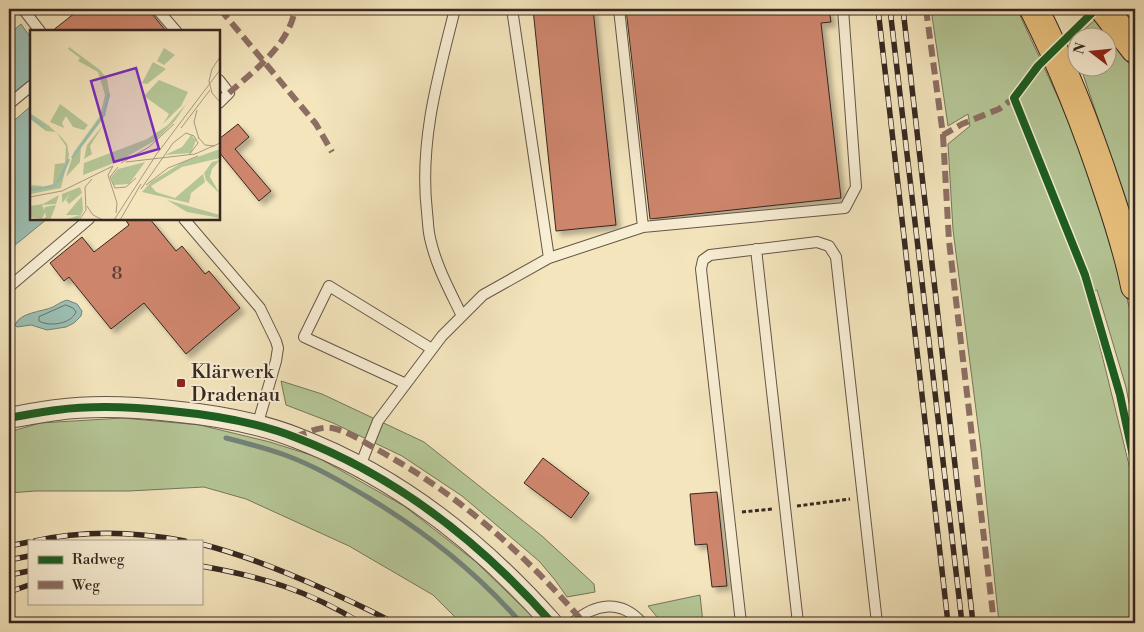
<svg xmlns="http://www.w3.org/2000/svg" width="1144" height="632" viewBox="0 0 1144 632" font-family="'Libre Bodoni',serif">
<style>
.green{fill:#b5c696;stroke:#76765c}
.water{fill:#9cbfb3;stroke:#738279}
.lines{fill:none;stroke-linecap:round;stroke-linejoin:round}
.shore{stroke:#69736a;stroke-width:1}
.stream{stroke:#738279;stroke-width:5}
.building{fill:#cd856c;stroke:#362721;filter:url(#shadow)}
.lane-casing{stroke:#665648;stroke-width:12}
.street-casing{stroke:#665648;stroke-width:22}
.highway-casing{stroke:#362721;stroke-width:30}
.path{stroke:#362721;stroke-width:3;stroke-dasharray:4 2.5;stroke-linecap:butt}
.lane{stroke:#f8eed4;stroke-width:10}
.street{stroke:#f8eed4;stroke-width:20}
.highway{stroke:#eac27e;stroke-width:28}
.rail-casing{stroke:#362721;stroke-width:5.5}
.rail{stroke:#f8eed4;stroke-width:4;stroke-dasharray:11;stroke-linecap:butt}
.quiet{stroke:#8d6e63;stroke-width:6;stroke-dasharray:12 6;stroke-linecap:butt}
.cycleway-casing{stroke:#f8eed4;stroke-width:11}
.cycleway{stroke:#1b5e20;stroke-width:8}
.poi-dot{fill:#8f2418;stroke:#f8eed4;stroke-width:2}
.labels{text-anchor:middle;dominant-baseline:central;stroke-width:4;stroke-linejoin:round;paint-order:stroke}
.number-label{font-size:18px;fill:#5c3e34}
.poi-label{font-size:20px;fill:#362721;stroke:#f8eed4;text-anchor:start}
.inset-river{fill:none;stroke:#9cbfb3;stroke-width:2.5}
.inset-road{fill:none;stroke:#a8997f;stroke-width:1}
.view{fill:#7b2cbf;fill-opacity:0.15;stroke:#7b2cbf;stroke-width:2.5}
.inset-edge{fill:none;stroke:#362721;stroke-width:2.5}
</style>
<defs>
<filter id="shadow"><feDropShadow dx="4.5" dy="4.5" stdDeviation="2.5" flood-color="#0004"/></filter>
</defs>
<rect width="100%" height="100%" fill="#f4e5bd"/>
<filter id="stains"><feTurbulence type="fractalNoise" baseFrequency=".004" numOctaves="4"/><feColorMatrix values="0 0 0 0 .2 0 0 0 0 .09 0 0 0 0 .02 0 0 0 .5 -.17"/></filter>
<radialGradient id="worn" r=".72"><stop offset=".6" stop-color="#630" stop-opacity="0"/><stop offset="1" stop-color="#630" stop-opacity=".3"/></radialGradient>
<!-- green -->
<path class="green" d="M931 9H1017L1081 147 1122 277 1135 332V434L1126 387 1097 290 1087 294 1135 489V623H999L981 449 953 230 948 144 970 126 968 114 948 126Z
M1095 20 1135 71V247L1117 175 1081 68H1106V38H1076V58L1069 42Z
M281 381 322 394 424 442 542 536 594 584 595 592 567 597 555 580 539 561 462 496 402 456 333 423 286 405Z
M123 418 200 425 270 442 317 457 404 506 475 561 539 623H461L433 595 349 546 246 499 204 487 129 491H35L9 493V432L40 423Z
M700 595 703 623H662L648 606Z"/>
<!-- water -->
<path class="water" d="M21 24 31 38V79L9 98V34Z
M31 106V219H47L9 250V125Z
M67 300 77 304 82 311 81 316 74 323 66 327 47 330 31 325 17 327 15 325C20 312 42 312 53 307 58 304 61 302 67 300Z"/>
<g class="lines">
<!-- shore -->
<path class="shore" d="M66 305 73 308 76 312C71 324 50 327 39 321V317Z"/>
<!-- stream -->
<path class="stream" d="M226 438C246 443 266 448 285 455 315 466 342 482 369 498 428 534 475 571 521 623"/>
</g>
<!-- building -->
<path class="building" d="M80 9H148L166 31H52Z
M533 9H593L616 225 556 231Z
M626 9H829L831 22 821 23 841 198 650 219Z
M238 124 249 137 235 149 271 191 259 201 219 152V139Z
M125 219H150L176 251 182 246 205 274 209 271 240 308 186 354 144 303 111 329 69 277 64 281 50 263 82 237 94 252 129 225Z
M543 458 589 493 571 518 524 483Z
M717 492 727 586 712 587 707 544 695 545 690 494Z"/>
<g class="lines">
<!-- lane casing -->
<g class="lane-casing">
<path id="lane" d="M23 9 40 31
M157 9 176 31
M455 9C438 76 419 142 427 212 428 221 428 230 430 238 436 266 450 291 462 316
M512 9 549 258
M619 9 643 227
M219 80 229 93 219 103
M9 104 31 86
M184 219 260 308 276 341 278 348 276 361 257 426
M756 249 798 623
M9 287 89 219
M406 384 304 337 329 286 432 349
M360 466 378 421 442 336 483 295 549 258 643 227 845 208 856 187 843 9
M573 623C595 603 621 599 642 623
M741 623 701 269 703 260 710 255 817 242 829 246 836 257 877 623"/>
</g>
<!-- street casing -->
<g class="street-casing">
<path id="street" d="M9 418C25 415 41 412 57 410 95 405 134 407 171 411 213 415 257 422 297 438 396 476 482 544 552 623"/>
</g>
<!-- highway casing -->
<g class="highway-casing">
<path id="highway" d="M1034 9C1064 68 1088 130 1109 194 1119 224 1129 255 1135 286
M1104 9 1135 49"/>
</g>
<!-- path -->
<path class="path" d="M797 506 850 499
M742 512 773 509"/>
<!-- lane -->
<use href="#lane" class="lane"/>
<!-- street -->
<use href="#street" class="street"/>
<!-- highway -->
<use href="#highway" class="highway"/>
<!-- rail casing -->
<g class="rail-casing">
<path id="rail" d="M878 9 948 623
M890 9 962 623
M903 9 973 623
M35 541C84 530 137 532 185 541
M201 544C245 555 286 572 328 591 350 601 372 611 394 623
M9 546 29 542
M9 560 29 556
M201 566C263 577 307 590 361 623
M9 575 29 571
M9 592 29 585"/>
</g>
<!-- rail -->
<use href="#rail" class="rail"/>
<!-- quiet -->
<path class="quiet" d="M220 9 316 124 332 152
M926 9 943 135 962 124 999 109 1014 98
M229 93C255 70 289 45 295 9
M943 135 949 241 994 623
M295 437C306 433 320 426 332 428 347 431 363 441 376 449 456 492 526 555 584 623"/>
<!-- cycleway casing -->
<g class="cycleway-casing">
<path id="cycleway" d="M1096 9 1038 66 1014 98 1085 275 1120 395 1135 465
M9 418C25 415 41 412 57 410 95 405 134 407 171 411 213 415 257 422 297 438 396 476 482 544 552 623"/>
</g>
<!-- cycleway -->
<use href="#cycleway" class="cycleway"/>
</g>
<!-- markers -->
<rect class="poi-dot" x="176" y="378" width="10" height="10" rx="2.5"/>
<g class="labels">
<!-- number labels -->
<g class="number-label">
<text x="117" y="273">8</text>
</g>
<!-- poi labels -->
<g class="poi-label">
<text x="191" y="372">Klärwerk<tspan x="191" dy="23">Dradenau</tspan></text>
</g>
</g>
<!-- overview -->
<g transform="translate(30 30)">
<rect width="190" height="190" fill="#f4e5bd"/>
<path d="M39 17 70 40 77 49 80 66 72 90 51 115 50 132 36 147 44 122 70 86 75 65 68 42 48 31 50 28 38 19ZM134 18 145 25 134 35 127 31ZM123 32 136 39 117 54 112 53ZM129 50 158 62 151 76 133 94 139 84 114 66ZM30 74 58 95 54 100 43 97 36 86 32 93 34 98 20 92ZM156 74 145 91 126 110 89 131 53 145 54 133 117 109 138 95ZM0 83 18 95 27 103 32 108 37 114 39 125 31 158 1 164 0 155 12 156 11 158 23 154 25 134 35 133 36 116 26 102 16 101 0 89ZM74 94 60 116 62 124 54 129 57 115ZM161 105 166 110 161 123 135 125 152 117ZM190 119V128L152 137 121 156 126 162 145 168 173 144 175 152 161 163 159 173 112 162 122 151 153 132ZM190 130 182 139 180 147 190 164 176 150 174 143 182 132ZM115 132 99 154 84 155 81 147 88 139ZM50 157 52 163 39 174 36 170 40 164 32 173V164ZM29 165 26 174 12 175 14 180 15 177 26 175 20 190H11L16 187 15 182 12 189 0 187V176L13 174ZM52 166 53 180 55 176 49 189 34 190 50 185H36ZM137 170 190 185V188L157 182Z" fill="#b5c696"/>
<path class="inset-river" d="M0 86 14 97M42 128 74 85 79 63M0 160 24 156 31 147 39 129"/>
<path class="inset-road" d="M190 27 182 39 179 51 182 63 190 72M167 80 164 92 169 109M151 98 180 60M168 107 175 115 185 116M96 132 165 124 190 113M91 133 119 117 144 94M83 136 78 145 87 173 86 183M88 137 80 147 85 158 96 157 106 148M116 155 138 138 168 126M111 159 143 113 156 103 164 106 168 113 159 125M0 167 32 161 83 136M57 176 63 185 73 190M49 190 56 180 55 157 62 149M84 190 126 125 190 40M90 190 111 154"/>
<path class="view" d="M106 38 129 119 84 132 61 51Z"/>
<rect width="190" height="190" class="inset-edge"/>
</g>
<!-- margin -->
<rect width="1144" height="632" fill="none" stroke="#f4e5bd" stroke-width="30"/>
<rect x="10" y="10" width="1124" height="612" fill="none" stroke="#362721" stroke-width="2.5"/>
<rect x="15" y="15" width="1114" height="602" fill="none" stroke="#362721"/>
<!-- legend -->
<rect x="28" y="540" width="175" height="65" fill="#f8eed4" stroke="#aa9e8c"/>
<rect x="38" y="556" width="25" height="8" fill="#1b5e20" stroke="#aa9e8c"/>
<text x="72" y="564" font-size="15" fill="#362721">Radweg</text>
<rect x="38" y="581" width="25" height="8" fill="#8d6e63" stroke="#aa9e8c"/>
<text x="72" y="590" font-size="15" fill="#362721">Weg</text>
<!-- north arrow -->
<g transform="translate(1092 52) rotate(286)"><circle r="24" fill="#f8eed4" stroke="#aa9e8c"/>
<path d="M0-4L9 19L0 12L-9 19Z" fill="#8f2418"/>
<text y="-8" font-size="14" font-weight="bold" text-anchor="middle" fill="#362721">N</text>
</g>
<rect width="100%" height="100%" filter="url(#stains)"/>
<rect width="100%" height="100%" fill="url(#worn)"/>
</svg>
